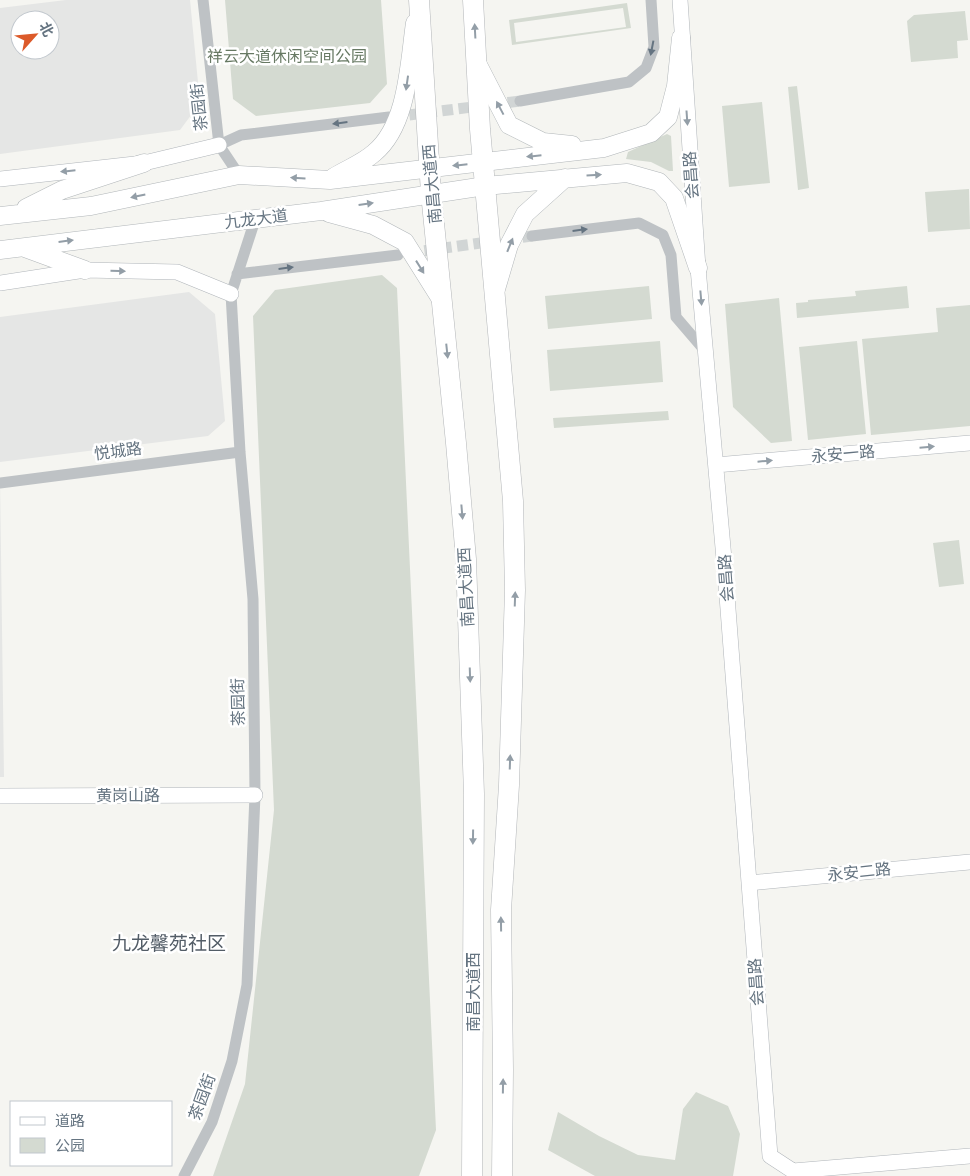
<svg xmlns="http://www.w3.org/2000/svg" width="970" height="1176" viewBox="0 0 970 1176" font-family="'Space Grotesk','Noto Sans SC',sans-serif">
<style>
.built{fill:#e5e6e5;fill-rule:evenodd}
.green{fill:#d4dad1;fill-rule:evenodd}
.lines{fill:none;stroke-linecap:round;stroke-linejoin:round}
.street-tunnel{stroke:#d1d5d5;stroke-width:11;stroke-dasharray:11 5.5;stroke-linecap:butt}
.secondary-casing{stroke:#b0b5ba;stroke-width:16}
.primary-casing{stroke:#b1b6b9;stroke-width:19}
.highway-casing{stroke:#b3b6b9;stroke-width:21}
.street{stroke:#bec2c5;stroke-width:11}
.secondary{stroke:#fff;stroke-width:15}
.primary{stroke:#fff;stroke-width:18}
.highway{stroke:#fff;stroke-width:20}
.oneway{fill:#939ea7}
.oneway2{fill:#657481}
.labels{text-anchor:middle;dominant-baseline:central;stroke-width:5;stroke-linejoin:round;paint-order:stroke}
.park-label{font-size:16px;fill:#677963;stroke:#fff}
.street-label{font-size:16px;fill:#657481;stroke:#fff}
.quarter-label{font-size:19px;fill:#535d67;stroke:#fff}
</style>
<rect width="100%" height="100%" fill="#f5f5f1"/>
<!-- built -->
<path class="built" d="M66 0H190L200 103 180 130 0 154V8ZM20 20H50V50H20Z
M189 292 215 314 225 421 208 436 0 462V317Z
M0 479 4 777H0Z"/>
<!-- green -->
<path class="green" d="M225 0H381L387 84 370 103 256 116 233 99Z
M627 3 631 28 512 45 509 20ZM623 8 626 27 516 42 514 23Z
M965 11 968 40 957 41 958 58 911 62 907 21 914 15Z
M797 86 809 188 798 190 788 87Z
M762 102 770 183 729 187 722 106Z
M667 134 671 136 673 171H669L651 162 626 159 628 152Z
M969 189 970 229 928 232 925 192Z
M382 275 397 288 436 1130 419 1176H213L245 1084 274 810 253 316 275 290Z
M649 286 652 319 548 329 545 296Z
M907 286 909 308 797 318 796 303 808 302V300L856 296 855 291Z
M779 298 792 441 771 443 733 407 725 304Z
M970 305V426L871 435 862 339 938 332 936 308Z
M660 341 663 382 550 391 547 350Z
M857 341 866 434 808 440 799 347Z
M668 411 669 420 554 428 553 418Z
M959 540 964 584 939 587 933 543Z
M696 1092 728 1106 740 1134 733 1176H595L548 1150 558 1112 599 1136 638 1155 675 1160 683 1109Z"/>
<g class="lines">
<!-- street-tunnel -->
<path class="street-tunnel" d="M393 117 520 101
M408 253 532 236"/>
<!-- secondary casing -->
<g class="secondary-casing">
<path id="secondary" d="M680 0 698 268 725 570 770 1156 793 1171 970 1156
M0 179 144 163 219 145
M0 283 85 270 177 272 231 294
M716 465 970 443
M0 796 255 795
M749 883 970 862"/>
</g>
<!-- primary casing -->
<g class="primary-casing">
<path id="primary" d="M477 63 509 125 543 142 572 145
M334 177C347 169 363 163 374 153 408 125 409 64 415 23
M26 208 62 190 144 163
M329 213 373 225 405 242 442 301
M0 216 91 206 239 175 330 180 604 148 651 133 668 117 676 86 681 38
M25 248 85 270
M0 250 321 211 485 186 627 173 659 182 674 198 698 268
M496 289 509 245 525 214 565 178"/>
</g>
<!-- highway casing -->
<g class="highway-casing">
<path id="highway" d="M419 0 431 193 456 443 466 559 474 794 472 1176
M473 0 480 129 513 501 515 590 509 785 501 910 503 1070 502 1176"/>
</g>
<!-- street -->
<path class="street" d="M203 0 219 145 239 175
M520 101 629 82 646 68 654 47 651 0
M219 145 241 135 389 117
M532 236 639 223 663 235 671 255 676 317 706 352
M237 274 398 255
M0 483 240 452
M184 1176 212 1122 232 1061 247 985 255 795 253 599 240 452 231 294 255 220"/>
<!-- secondary -->
<use href="#secondary" class="secondary"/>
<!-- primary -->
<use href="#primary" class="primary"/>
<!-- highway -->
<use href="#highway" class="highway"/>
</g>
<!-- one-way arrows -->
<defs><path id="oneway-solid" d="M-6-.8H1V-3.2L6.5 0L1 3.2V.8H-6Z" transform="scale(1.25)"/></defs>
<g class="oneway">
<use href="#oneway-solid" transform="translate(475 31) rotate(-93)"/>
<use href="#oneway-solid" transform="translate(407 83) rotate(98)"/>
<use href="#oneway-solid" transform="translate(500 108) rotate(-118)"/>
<use href="#oneway-solid" transform="translate(687 118) rotate(86)"/>
<use href="#oneway-solid" transform="translate(534 156) rotate(174)"/>
<use href="#oneway-solid" transform="translate(460 165) rotate(174)"/>
<use href="#oneway-solid" transform="translate(68 171) rotate(174)"/>
<use href="#oneway-solid" transform="translate(594 175) rotate(-4)"/>
<use href="#oneway-solid" transform="translate(298 178) rotate(-177)"/>
<use href="#oneway-solid" transform="translate(138 196) rotate(168)"/>
<use href="#oneway-solid" transform="translate(366 204) rotate(-8)"/>
<use href="#oneway-solid" transform="translate(66 241) rotate(-7)"/>
<use href="#oneway-solid" transform="translate(510 245) rotate(-68)"/>
<use href="#oneway-solid" transform="translate(420 267) rotate(58)"/>
<use href="#oneway-solid" transform="translate(118 271) rotate(1)"/>
<use href="#oneway-solid" transform="translate(701 298) rotate(85)"/>
<use href="#oneway-solid" transform="translate(447 351) rotate(84)"/>
<use href="#oneway-solid" transform="translate(927 447) rotate(-5)"/>
<use href="#oneway-solid" transform="translate(765 461) rotate(-5)"/>
<use href="#oneway-solid" transform="translate(462 512) rotate(85)"/>
<use href="#oneway-solid" transform="translate(515 599) rotate(-88)"/>
<use href="#oneway-solid" transform="translate(470 675) rotate(88)"/>
<use href="#oneway-solid" transform="translate(510 762) rotate(-88)"/>
<use href="#oneway-solid" transform="translate(473 837) rotate(91)"/>
<use href="#oneway-solid" transform="translate(501 924) rotate(-91)"/>
<use href="#oneway-solid" transform="translate(503 1086) rotate(-89)"/>
</g>
<g class="oneway2">
<use href="#oneway-solid" transform="translate(652 48) rotate(101)"/>
<use href="#oneway-solid" transform="translate(340 123) rotate(173)"/>
<use href="#oneway-solid" transform="translate(580 230) rotate(-7)"/>
<use href="#oneway-solid" transform="translate(286 268) rotate(-7)"/>
</g>
<g class="labels">
<!-- park labels -->
<g class="park-label">
<text x="287" y="56">祥云大道休闲空间公园</text>
</g>
<!-- street labels -->
<g class="street-label">
<text transform="translate(199 107) rotate(-96)">茶园街</text>
<text transform="translate(691 175) rotate(-94)">会昌路</text>
<text transform="translate(432 184) rotate(-95)">南昌大道西</text>
<text transform="translate(256 219) rotate(-7)">九龙大道</text>
<text transform="translate(118 451) rotate(-7)">悦城路</text>
<text transform="translate(843 454) rotate(-5)">永安一路</text>
<text transform="translate(726 578) rotate(-94)">会昌路</text>
<text transform="translate(466 587) rotate(-93)">南昌大道西</text>
<text transform="translate(238 702) rotate(-91)">茶园街</text>
<text x="128" y="795">黄岗山路</text>
<text transform="translate(859 872) rotate(-6)">永安二路</text>
<text transform="translate(756 982) rotate(-94)">会昌路</text>
<text transform="translate(473 992) rotate(-90)">南昌大道西</text>
<text transform="translate(202 1097) rotate(-70)">茶园街</text>
</g>
<!-- quarter labels -->
<g class="quarter-label">
<text x="169" y="943">九龙馨苑社区</text>
</g>
</g>
<!-- legend -->
<rect x="10" y="1101" width="162" height="65" fill="#ffffff" stroke="#c1c7cd"/>
<rect x="20" y="1117" width="25" height="8" fill="#ffffff" stroke="#c1c7cd"/>
<text x="55" y="1126" font-size="15" fill="#657481">道路</text>
<rect x="20" y="1138" width="25" height="15" fill="#d4dad1" stroke="#c1c7cd"/>
<text x="55" y="1151" font-size="15" fill="#657481">公园</text>
<!-- north arrow -->
<g transform="translate(35 35) rotate(63)"><circle r="24" fill="#ffffff" stroke="#c1c7cd"/>
<path d="M0-4L9 19L0 12L-9 19Z" fill="#dc5a2a"/>
<text y="-8" font-size="14" font-weight="bold" text-anchor="middle" fill="#657481">北</text>
</g>
</svg>
